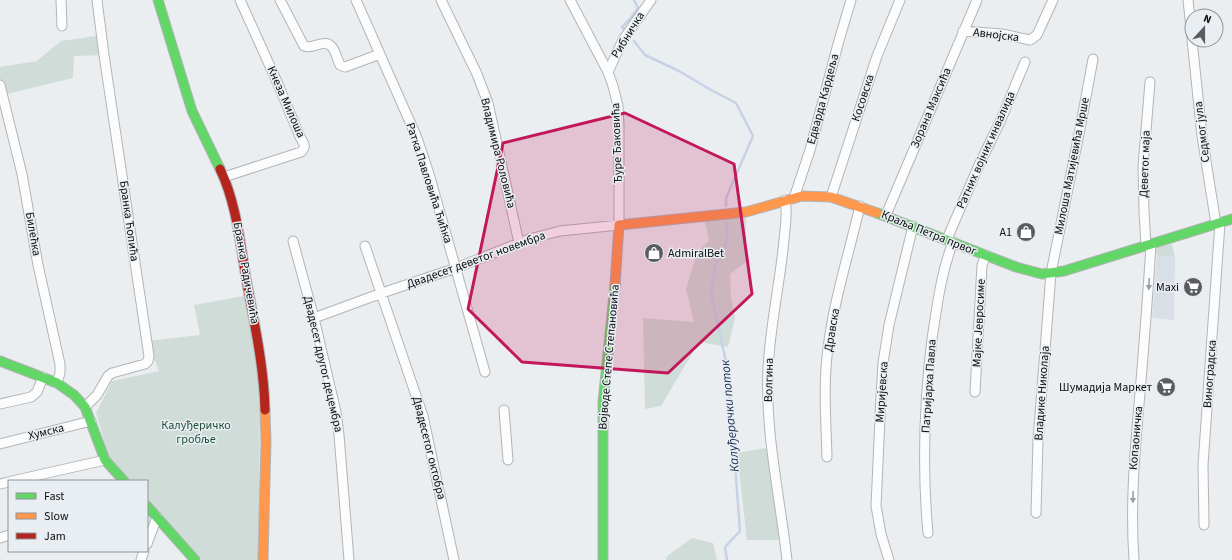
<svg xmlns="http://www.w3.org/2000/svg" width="1232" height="560" viewBox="0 0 1232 560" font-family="'Source Sans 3',sans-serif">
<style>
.built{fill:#d8dfe6}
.green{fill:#d0dcd7}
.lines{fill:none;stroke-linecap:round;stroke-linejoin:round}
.stream{stroke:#c7d2e6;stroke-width:2.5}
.street-casing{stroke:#b2b4b6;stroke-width:11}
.fast-casing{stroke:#b2b4b6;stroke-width:11}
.slow-casing{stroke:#b2b4b6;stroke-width:11}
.jam-casing{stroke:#b2b4b6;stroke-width:11}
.street{stroke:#fcfcfd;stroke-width:9}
.fast{stroke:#63d668;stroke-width:9}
.slow{stroke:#ff974d;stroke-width:9}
.jam{stroke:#b3261e;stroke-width:9}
.oneway{fill:#9c9d9e}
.marked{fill:#c2185b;fill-opacity:0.2;stroke:#c2185b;stroke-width:3;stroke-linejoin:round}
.labels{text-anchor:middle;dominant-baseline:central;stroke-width:3;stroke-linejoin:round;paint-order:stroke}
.street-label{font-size:12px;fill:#0c0e10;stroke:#e9eef3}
.poi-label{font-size:12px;fill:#0c0e10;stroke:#e9eef3;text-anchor:end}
.park-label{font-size:12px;fill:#1d5037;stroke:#e9eef3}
.water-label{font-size:13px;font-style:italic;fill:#23355a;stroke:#e9eef3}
</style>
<rect width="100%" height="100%" fill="#ebeef1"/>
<!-- built -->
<path class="built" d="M1157 256 1175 257 1174 320 1152 318Z"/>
<!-- green -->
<path class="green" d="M102 35 104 55 74 56 73 78 3 95 0 85V67L37 61 61 41Z
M746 212V262L730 274 731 296 735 318 728 347 699 342 661 406 645 409 643 318 694 322 686 289 697 254 709 240 704 217Z
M1172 244 1175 257 1157 256 1156 248Z
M249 295 260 356 259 560H200L147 499V481H131L108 455 96 413 112 381 159 371 147 341 200 335 194 305Z
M772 447 785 540H747L737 453Z
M692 538 713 543 717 560H666L667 556Z"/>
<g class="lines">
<!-- stream -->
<path class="stream" d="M624 29 622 27 630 19 638 8 634 0
M634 41 645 55 679 71 711 90 736 103 753 136 726 198V206
M727 560 725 547 740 531 728 371 711 293 716 263 726 244 727 222"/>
<!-- street casing -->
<g class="street-casing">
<path id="street" d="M61 0 62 26
M280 0 304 46C312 50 325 38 332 47 336 52 337 59 340 65L345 67 380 54
M356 0 417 138 429 174 485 372
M441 0 477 74 488 103 519 243
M1188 0 1192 38
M963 31 1002 34 1030 40 1037 35 1053 0
M1192 40 1202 136 1216 224
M608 72 623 40 651 0
M0 85 22 174 38 265 60 364V373L57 383
M224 177 301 152C307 146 304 144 300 137L278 84 240 0
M831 197 877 56 900 0
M794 198 810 150 838 44 851 0
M785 200C788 213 785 227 784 240 780 283 770 326 768 369 765 433 780 497 787 560
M886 215 977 0
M947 239 979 165 1000 122 1025 62
M293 241 314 318 336 412 339 435 349 560
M365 246 423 416 454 560
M1146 246 1144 212 1143 166 1150 82
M314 318 382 293 456 268 529 239 560 231 619 225V126L618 106 613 86 608 72 570 0
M975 392 982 265 986 255
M0 404 31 397 37 392 43 377
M85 407 97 395 108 376 112 373 145 364 148 361 149 356 104 55 97 0
M504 410 508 460
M0 444 91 421
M827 457C826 421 823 384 828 348 834 300 849 253 860 206
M12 481 105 460
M0 484 9 482
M1036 513 1038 440 1051 273 1080 129 1093 59
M1204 525 1203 465 1220 223
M928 533C922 468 924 404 932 339 937 306 941 273 953 242
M0 538 9 535
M147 544 157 517
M141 560 144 551
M889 560 881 534 876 506 881 396 883 363 889 325 913 226
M1134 560C1130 504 1135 449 1140 393 1144 344 1148 294 1151 245"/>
</g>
<!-- fast casing -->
<g class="fast-casing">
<path id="fast" d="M158 0 192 111 220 169
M877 213 1016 267 1042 274 1064 271 1232 219
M0 361 57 383 74 395 85 407 105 460 124 481
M147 506 195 560
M603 560V402L615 285"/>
</g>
<!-- slow casing -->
<g class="slow-casing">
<path id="slow" d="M615 285 619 225 746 212 802 196 831 197 877 213
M263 560 266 441 265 410"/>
</g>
<!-- jam casing -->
<g class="jam-casing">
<path id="jam" d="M220 169C236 202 240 242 246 278 254 322 264 366 265 410"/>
</g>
<!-- street -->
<use href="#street" class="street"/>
<!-- fast -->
<use href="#fast" class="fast"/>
<!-- slow -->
<use href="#slow" class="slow"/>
<!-- jam -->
<use href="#jam" class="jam"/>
</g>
<!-- one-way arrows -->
<defs><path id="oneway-solid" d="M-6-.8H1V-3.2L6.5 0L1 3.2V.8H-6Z"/></defs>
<g class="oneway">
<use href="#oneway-solid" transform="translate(1149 284) rotate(93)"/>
<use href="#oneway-solid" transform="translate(1133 497) rotate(91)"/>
</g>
<!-- marked area -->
<path class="marked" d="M625 113 734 164 752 294 668 373 522 362 468 309 503 143Z"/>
<!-- icons -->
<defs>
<g id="shop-disc" transform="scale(1)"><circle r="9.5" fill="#5a5c5f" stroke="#e9eef3"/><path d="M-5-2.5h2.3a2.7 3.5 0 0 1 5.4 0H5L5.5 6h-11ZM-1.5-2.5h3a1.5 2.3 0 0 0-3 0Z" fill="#fff"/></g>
<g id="supermarket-disc" transform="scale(1)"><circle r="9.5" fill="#5a5c5f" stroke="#e9eef3"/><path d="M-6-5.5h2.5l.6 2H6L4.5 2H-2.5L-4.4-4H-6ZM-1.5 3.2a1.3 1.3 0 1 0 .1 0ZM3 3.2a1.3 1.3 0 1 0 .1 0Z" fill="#fff"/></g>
</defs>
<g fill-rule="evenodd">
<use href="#shop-disc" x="1026" y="232"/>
<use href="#shop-disc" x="654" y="253"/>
<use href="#supermarket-disc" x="1193" y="287"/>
<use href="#supermarket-disc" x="1166" y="387"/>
</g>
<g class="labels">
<!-- street labels -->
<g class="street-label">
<text transform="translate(628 35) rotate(-58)">Рибничка</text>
<text transform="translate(996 35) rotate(7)">Авнојска</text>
<text transform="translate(863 98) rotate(-72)">Косовска</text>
<text transform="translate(823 99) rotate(-75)">Едварда Кардеља</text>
<text transform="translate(286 102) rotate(66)">Кнеза Милоша</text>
<text transform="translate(931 108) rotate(-67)">Зорана Максића</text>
<text transform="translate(1202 132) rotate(-97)">Седмог јула</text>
<text transform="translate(617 143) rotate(-92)">Ђуре Ђаковића</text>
<text transform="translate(986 150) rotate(-66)">Ратних војних инвалида</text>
<text transform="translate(498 153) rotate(76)">Владимира Роловића</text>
<text transform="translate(1145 164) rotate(-88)">Деветог маја</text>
<text transform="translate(1072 166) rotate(-79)">Милоша Матијевића Мрше</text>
<text transform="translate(429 183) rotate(72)">Ратка Павловића Ћићка</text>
<text transform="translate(129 221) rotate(82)">Бранка Ћопића</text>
<text transform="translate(929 233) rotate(22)">Краља Петра првог</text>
<text transform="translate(33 234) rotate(80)">Билећка</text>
<text transform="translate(476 260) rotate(-20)">Двадесет деветог новембра</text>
<text transform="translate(246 273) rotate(80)">Бранка Радичевића</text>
<text transform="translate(979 323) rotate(-87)">Мајке Јевросиме</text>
<text transform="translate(832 330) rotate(-80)">Дравска</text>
<text transform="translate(609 357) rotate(-85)">Војводе Степе Степановића</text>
<text transform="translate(323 364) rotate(77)">Двадесет другог децембра</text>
<text transform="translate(1210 374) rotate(-86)">Виноградска</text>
<text transform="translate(769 380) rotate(-89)">Волгина</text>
<text transform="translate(929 386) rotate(-86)">Патријарха Павла</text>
<text transform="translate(882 392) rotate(-86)">Миријевска</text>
<text transform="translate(1042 393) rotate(-86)">Владике Николаја</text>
<text transform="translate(46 432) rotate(-14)">Хумска</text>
<text transform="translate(1136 438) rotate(-85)">Копаоничка</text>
<text transform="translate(429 448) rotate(76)">Двадесетог октобра</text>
</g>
<!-- poi labels -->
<g class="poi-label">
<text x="1012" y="232">A1</text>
<text x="668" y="253" text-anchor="start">AdmiralBet</text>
<text x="1179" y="287">Maxi</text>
<text x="1152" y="387">Шумадија Маркет</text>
</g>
<!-- park labels -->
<g class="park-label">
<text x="196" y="425">Калуђеричко<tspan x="196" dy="14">гробље</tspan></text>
</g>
<!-- water labels -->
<g class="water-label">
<text transform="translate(730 416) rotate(-95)">Калуђерачки поток</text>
</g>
</g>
<!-- legend -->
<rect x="8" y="480" width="140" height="72" fill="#e9eef3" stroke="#919498"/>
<rect x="16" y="493" width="20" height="6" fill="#63d668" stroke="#919498"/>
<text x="44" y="500" font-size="12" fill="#0c0e10">Fast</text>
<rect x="16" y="513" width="20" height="6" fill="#ff974d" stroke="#919498"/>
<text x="44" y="520" font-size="12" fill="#0c0e10">Slow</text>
<rect x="16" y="533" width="20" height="6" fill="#b3261e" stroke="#919498"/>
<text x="44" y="540" font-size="12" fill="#0c0e10">Jam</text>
<!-- north arrow -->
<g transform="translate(1204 28) rotate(21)"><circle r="19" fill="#e9eef3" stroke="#919498"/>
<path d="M0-3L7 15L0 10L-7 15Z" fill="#5a5c5f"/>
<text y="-6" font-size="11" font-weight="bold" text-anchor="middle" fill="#0c0e10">N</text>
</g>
</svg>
